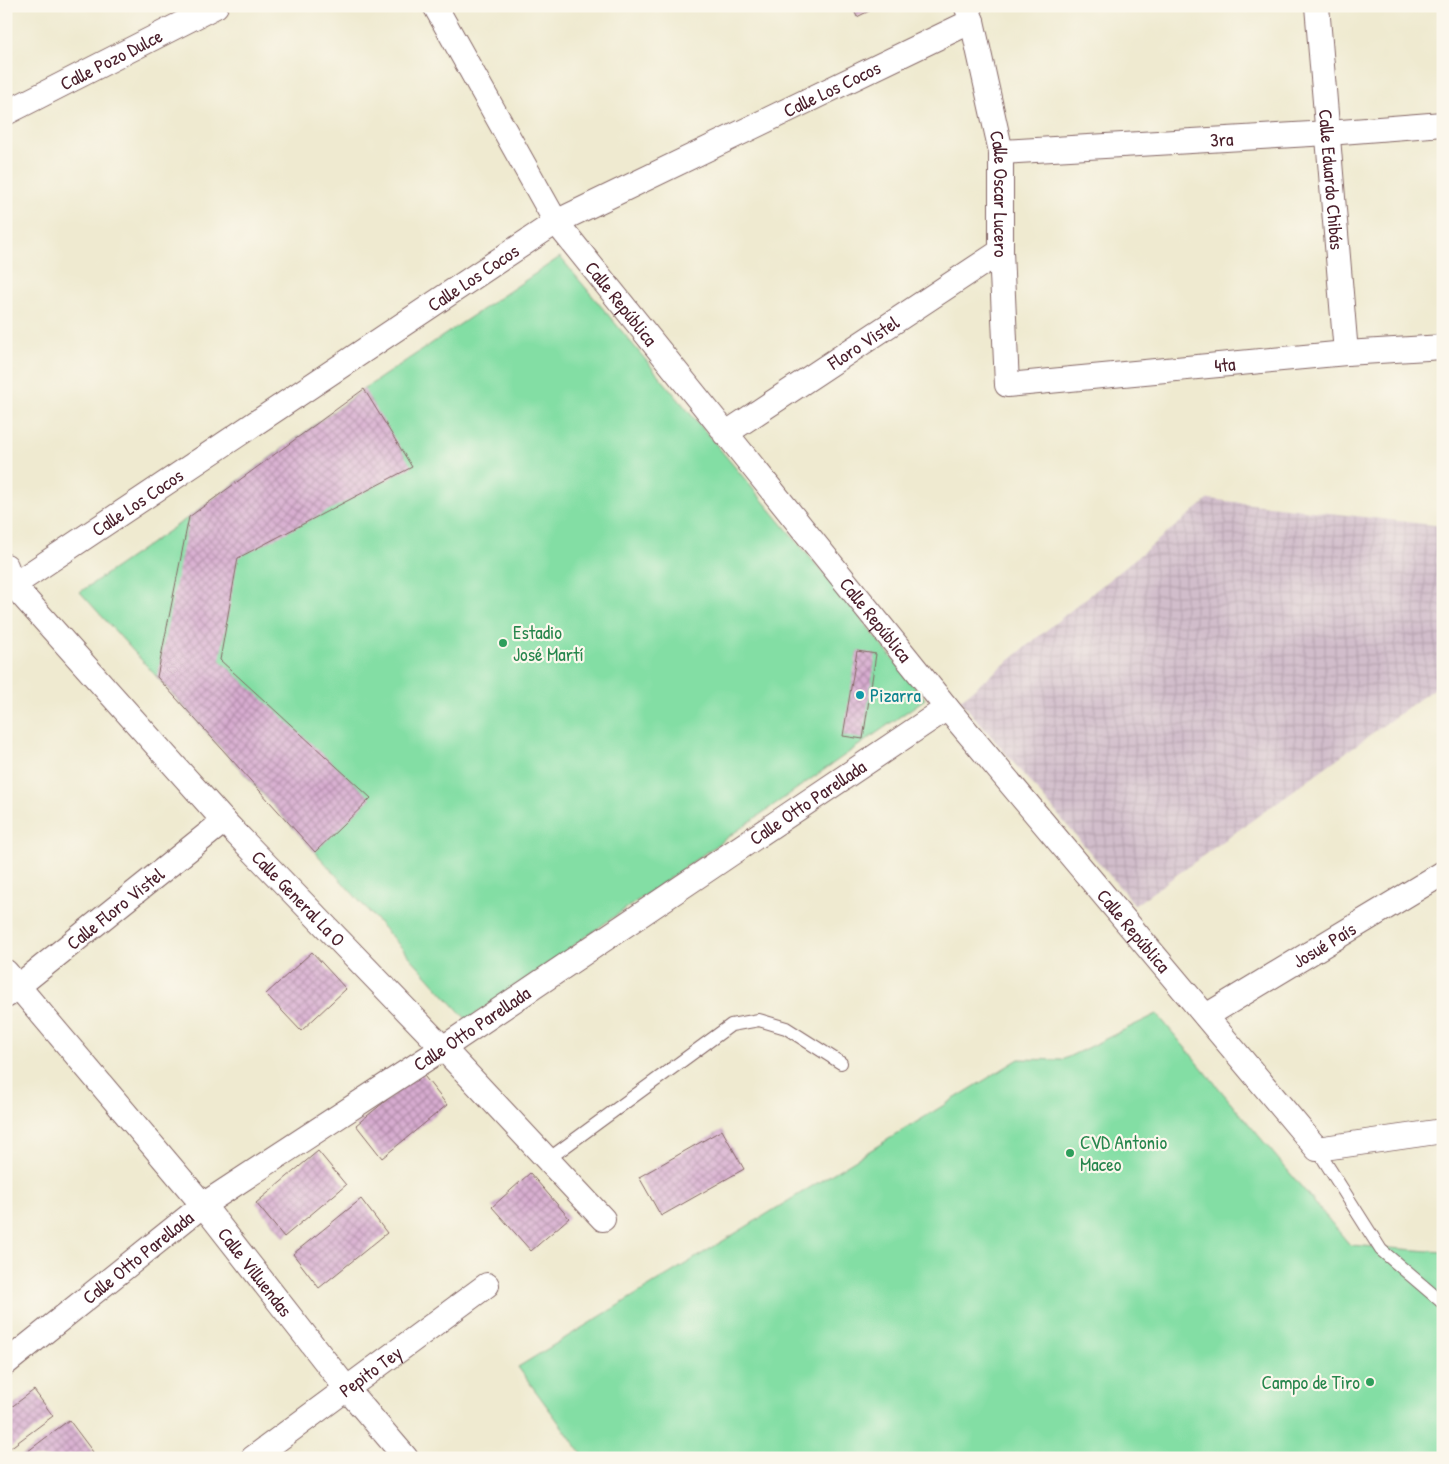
<svg xmlns="http://www.w3.org/2000/svg" width="1449" height="1464" viewBox="0 0 1449 1464" font-family="'Patrick Hand',sans-serif">
<style>
.industrial{fill:url(#industrial-grid)}
.pitch{fill:#83dea4;stroke:#667e68}
.building{fill:url(#building-cross-hatch)}
.lines{fill:none;stroke-linecap:round;stroke-linejoin:round}
.service-casing{stroke:#846665;stroke-width:14}
.minor-casing{stroke:#846665;stroke-width:26}
.service{stroke:#fff;stroke-width:12}
.minor{stroke:#fff;stroke-width:24}
.leisure-dot{fill:#2e9e5b;stroke:#fbf7ec;stroke-width:2}
.culture-dot{fill:#0f9aa8;stroke:#fbf7ec;stroke-width:2}
.labels{text-anchor:middle;dominant-baseline:central;stroke-width:4.5;stroke-linejoin:round;paint-order:stroke}
.street-label{font-size:19px;fill:#4a1f2b;stroke:#fbf7ec}
.leisure-label{font-size:19px;fill:#27864d;stroke:#fbf7ec;text-anchor:start}
.culture-label{font-size:19px;fill:#0d838f;stroke:#fbf7ec;text-anchor:start}
</style>
<defs>
<pattern id="industrial-grid" width="8" height="8" patternUnits="userSpaceOnUse" patternTransform="scale(1.25)"><rect width="8" height="8" fill="#d1bdcb"/><path d="M0 4h8M4 0v8" fill="none" stroke="#b5a2ae"/></pattern>
<pattern id="building-cross-hatch" width="8" height="8" patternUnits="userSpaceOnUse" patternTransform="scale(1.25)"><rect width="8" height="8" fill="#d7acd0"/><path d="M0 0l8 8M0 8l8-8" fill="none" stroke="#b08ba9"/></pattern>
</defs>
<rect width="100%" height="100%" fill="#fbf7ec"/>
<filter id="ink" filterUnits="userSpaceOnUse"><feTurbulence type="fractalNoise" baseFrequency=".02" numOctaves="2"/><feDisplacementMap in="SourceGraphic" scale="10" xChannelSelector="R" yChannelSelector="G"/><feConvolveMatrix kernelMatrix="1 2 1 2 8 2 1 2 1" color-interpolation-filters="sRGB"/></filter>
<filter id="wash" filterUnits="userSpaceOnUse"><feTurbulence type="fractalNoise" baseFrequency=".0096" numOctaves="4" result="noise"/><feDisplacementMap in="SourceGraphic" scale="20" xChannelSelector="R" yChannelSelector="G"/><feGaussianBlur stdDeviation="1.12" result="paint"/><feColorMatrix in="noise" values="0 0 0 0 0 0 0 0 0 0 0 0 0 0 0 0 0 1.4 0 .05"/><feComposite in="paint" operator="in"/></filter>
<g filter="url(#wash)">
<rect width="100%" height="100%" fill="#efead0"/>
<!-- industrial -->
<path class="industrial" d="M1209 499 1442 526 1443 682 1135 905 960 700Z"/>
<!-- pitch -->
<path class="pitch" d="M560 257 853 609 925 699 467 1020 80 592 189 517 364 389Z
M1157 1014 1350 1245 1443 1252V1458H585L518 1367 1019 1059 1062 1060Z"/>
<g id="blocks">
<!-- building -->
<path class="building" d="M852 6H879L857 17Z
M364 389 412 467 238 558 220 660 371 798 315 852 157 677 189 517Z
M857 651 876 654 863 739 843 736Z
M312 952 346 989 301 1031 266 994Z
M421 1072 447 1105 382 1158 356 1125Z
M722 1130 744 1169 661 1216 639 1177Z
M318 1151 346 1185 284 1237 256 1203Z
M530 1173 569 1218 531 1251 492 1207Z
M361 1199 387 1233 319 1288 293 1254Z
M34 1390 53 1416 6 1451V1411Z
M69 1420 93 1452 85 1458H19Z"/>
</g>
</g>
<g filter="url(#ink)">
<use href="#blocks" fill-opacity="0" stroke="#846665" stroke-width="1"/>
<g class="lines">
<!-- service casing -->
<g class="service-casing">
<path id="service" d="M1317 1149 1381 1250 1443 1303
M547 1160 731 1025 759 1020 786 1028 841 1063"/>
</g>
<!-- minor casing -->
<g class="minor-casing">
<g id="minor">
<path id="s1" d="M435 6 556 222 947 708 1317 1149 1443 1131"/>
<path id="s2" d="M1317 6 1346 353"/>
<path id="s3" d="M967 8 972 21 1001 152V251L1007 385 1346 353 1443 347"/>
<path id="s4" d="M6 113 216 6"/>
<path id="s5" d="M1001 152 1328 133 1443 124"/>
<path id="s6" d="M725 434 1001 251"/>
<path id="s7" d="M6 566 13 585 224 821 443 1048 603 1219"/>
<path id="s8" d="M6 590 556 222 972 21"/>
<path id="s9" d="M6 972 203 1205 347 1389 406 1458"/>
<path id="s10" d="M6 996 224 821"/>
<path id="s11" d="M1206 1016 1443 873"/>
<path id="s12" d="M6 1363 203 1205 443 1048 947 708"/>
<path id="s13" d="M253 1458 487 1285"/>
</g>
</g>
<!-- service -->
<use href="#service" class="service"/>
<!-- minor -->
<use href="#minor" class="minor"/>
</g>
</g>
<!-- markers -->
<g class="leisure-dot">
<circle cx="503" cy="643" r="5"/>
<circle cx="1070" cy="1153" r="5"/>
<circle cx="1370" cy="1382" r="5"/>
</g>
<circle class="culture-dot" cx="860" cy="695" r="5"/>
<g class="labels">
<!-- street labels -->
<g class="street-label">
<text stroke="none"><textPath href="#s4" startOffset="118">Calle Pozo Dulce</textPath></text>
<text stroke="none"><textPath href="#s8" startOffset="968">Calle Los Cocos</textPath></text>
<text stroke="none"><textPath href="#s5" startOffset="221">3ra</textPath></text>
<text stroke="none"><textPath href="#s2" startOffset="174">Calle Eduardo Chibás</textPath></text>
<text stroke="none"><textPath href="#s3" startOffset="190">Calle Oscar Lucero</textPath></text>
<text stroke="none"><textPath href="#s8" startOffset="562">Calle Los Cocos</textPath></text>
<text stroke="none"><textPath href="#s1" startOffset="352">Calle República</textPath></text>
<text stroke="none"><textPath href="#s6" startOffset="166">Floro Vistel</textPath></text>
<text stroke="none"><textPath href="#s3" startOffset="600">4ta</textPath></text>
<text stroke="none"><textPath href="#s8" startOffset="158">Calle Los Cocos</textPath></text>
<text stroke="none"><textPath href="#s1" startOffset="758">Calle República</textPath></text>
<text stroke="none"><textPath href="#s12" startOffset="979">Calle Otto Parellada</textPath></text>
<text stroke="none"><textPath href="#s7" startOffset="444">Calle General La O</textPath></text>
<text stroke="none"><textPath href="#s10" startOffset="140">Calle Floro Vistel</textPath></text>
<text stroke="none"><textPath href="#s1" startOffset="1162">Calle República</textPath></text>
<text stroke="none"><textPath href="#s11" startOffset="138">Josué País</textPath></text>
<text stroke="none"><textPath href="#s12" startOffset="574">Calle Otto Parellada</textPath></text>
<text stroke="none"><textPath href="#s12" startOffset="169">Calle Otto Parellada</textPath></text>
<text stroke="none"><textPath href="#s9" startOffset="390">Calle Villuendas</textPath></text>
<text stroke="none"><textPath href="#s13" startOffset="146">Pepito Tey</textPath></text>
</g>
<!-- leisure labels -->
<g class="leisure-label">
<text x="513" y="632">Estadio<tspan x="513" dy="22">José Martí</tspan></text>
<text x="1080" y="1142">CVD Antonio<tspan x="1080" dy="22">Maceo</tspan></text>
<text x="1360" y="1382" text-anchor="end">Campo de Tiro</text>
</g>
<!-- culture labels -->
<g class="culture-label">
<text x="870" y="695">Pizarra</text>
</g>
</g>
<!-- margin -->
<rect width="1449" height="1464" fill="none" stroke="#fbf7ec" stroke-width="25"/>
</svg>
